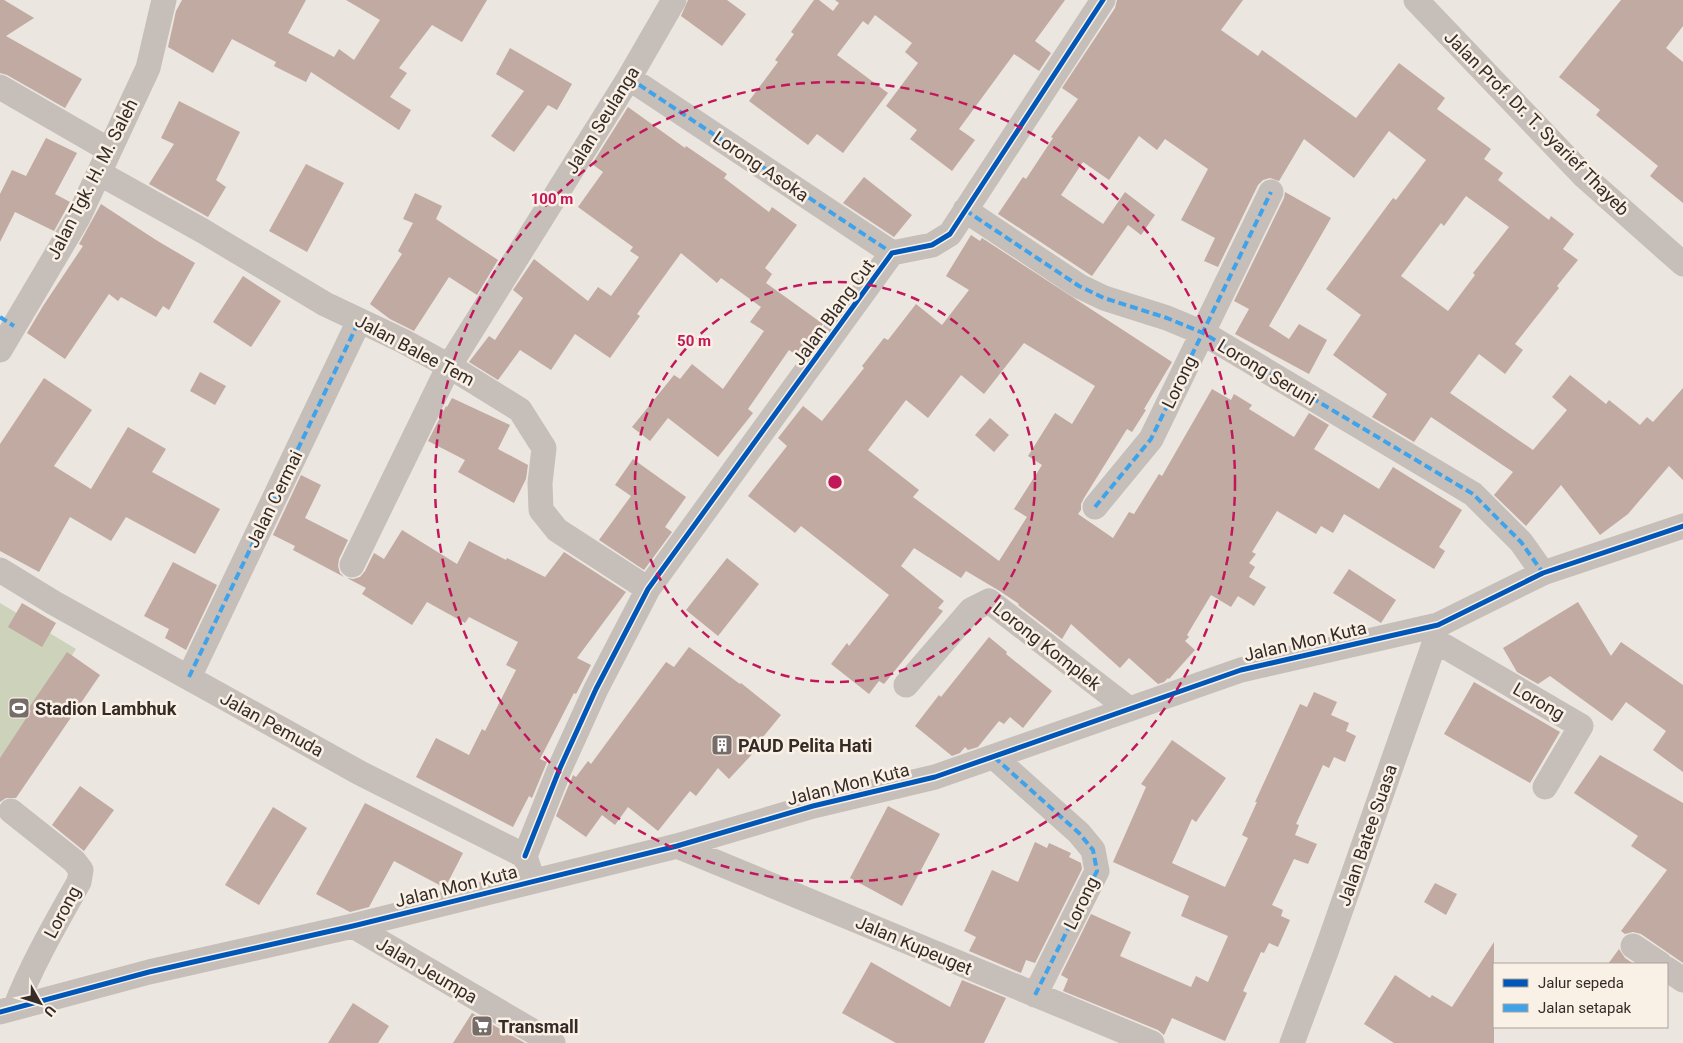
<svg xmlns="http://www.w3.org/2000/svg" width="1683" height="1043" viewBox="0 0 1683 1043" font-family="Roboto,sans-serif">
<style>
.green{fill:#cdd2ba}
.building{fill:#c0aaa1;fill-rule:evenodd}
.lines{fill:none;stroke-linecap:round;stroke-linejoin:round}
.street{stroke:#c5beb9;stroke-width:25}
.quiet{stroke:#3fa3eb;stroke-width:4;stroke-dasharray:8 4;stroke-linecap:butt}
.cycleway-casing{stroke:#f9f0e6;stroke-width:8}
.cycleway{stroke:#0057b8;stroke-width:5}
.ring{fill:none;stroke:#c2185b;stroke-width:2.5;stroke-dasharray:9 6}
.labels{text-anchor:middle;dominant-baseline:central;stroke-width:5;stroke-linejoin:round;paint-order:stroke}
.street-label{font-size:18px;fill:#362b27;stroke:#f9f0e6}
.poi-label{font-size:18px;font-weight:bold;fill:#362b27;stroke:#f9f0e6;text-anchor:start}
.centre{fill:#c2185b;stroke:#f9f0e6;stroke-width:2.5}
.ring-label{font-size:15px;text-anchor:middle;font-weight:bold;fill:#c2185b;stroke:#f9f0e6;stroke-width:5;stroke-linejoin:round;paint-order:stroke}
</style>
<rect width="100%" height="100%" fill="#ece6e0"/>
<!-- green -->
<path class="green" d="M0 603 76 649 0 766Z"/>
<!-- building -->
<path class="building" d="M0 0H4L34 18 6 36 82 79 65 108 7 75 0 73Z
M182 0H306L288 33 334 57 339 49 354 60 380 20 346 0H487L462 42 432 25 399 68 407 73 390 97 411 110 399 130 311 72 306 82 274 66 276 62 232 39 213 73 168 47 176 11Z
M688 0H727L746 14 722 46 681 16Z
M814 0H819L833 11 839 3 835 0H1065L1035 41 1051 53 1039 71 1014 54 959 129 975 140 952 171 910 139 917 130 886 106 918 63 905 52 912 43 875 15 868 25 863 21 837 55 888 93 843 153 817 134 808 145 749 101 778 62 775 60 794 34 791 32Z
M1117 0H1243L1221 30 1258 56 1262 50 1356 118 1399 63 1445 98 1437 109 1491 149 1484 159 1503 173 1498 180 1549 220 1551 216 1574 234 1563 249 1578 260 1557 286 1559 288 1515 344 1523 350 1505 374 1479 354 1450 393 1533 450 1567 410 1552 397 1570 375 1606 404 1609 400 1640 425 1647 417 1653 422 1683 388V480L1669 466 1628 514 1600 535 1561 485 1526 526 1494 495 1513 472 1431 417 1414 442 1372 417 1387 394 1333 355 1361 315 1326 289 1393 198 1396 200 1426 160 1389 131 1354 178 1304 139 1279 181 1270 178 1263 180 1258 185 1218 267 1204 261 1215 238 1181 220 1208 169 1165 139 1157 150 1139 136 1109 180 1083 162 1061 195 1103 224 1125 192 1155 215 1141 235 1128 225 1092 276 998 214 1023 177 1026 179 1053 138 1051 137 1078 99 1062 88 1115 8ZM1466 196 1509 227 1473 273 1475 275 1448 311 1401 276 1441 223 1444 226Z
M1621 0H1683V26L1666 48 1683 62V203L1650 176 1658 166 1596 115 1600 110 1559 77Z
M510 48 572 84 557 110 548 105 514 152 491 136 524 91 496 74Z
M179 101 240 132 216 180 226 187 208 217 149 184 174 144 161 138Z
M628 107 685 148 686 146 727 174 724 178 769 212 772 207 797 225 765 268 772 274 766 283 823 324 799 357 789 350 748 409 753 413 718 457 668 418 650 441 632 427 674 375 680 379 692 364 723 389 764 331 750 322 761 307 721 278 717 283 681 253 637 314 640 316 610 358 575 334 551 370 520 350 498 380 469 362 489 336 495 340 523 298 513 290 534 259 588 301 598 287 611 296 639 257 630 251 633 247 578 207 603 172 592 164Z
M46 138 77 153 55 194 70 202 54 231 15 212 0 242V194L12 170 26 176Z
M306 164 344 183 307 252 269 231Z
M864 177 912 215 894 237 843 203Z
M1285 192 1331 218 1269 326 1289 339 1299 324 1327 340 1309 374 1235 334 1249 309 1234 301 1284 198Z
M415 193 442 206 436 219 498 260 477 295 449 277 414 331 390 319 370 304 402 254 398 251 413 223 403 219Z
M101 204 156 240 195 263 169 310 163 306 156 317 121 297 118 301 109 294 65 359 27 333 43 306 83 246 79 244Z
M971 235 980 241 982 238 1172 362 1144 409 1146 410 1132 432 1127 429 1084 498 1081 504V510L1078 514 1113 538 1129 512 1134 514 1159 474 1162 476 1212 389 1231 400 1234 394 1252 405 1249 409 1294 437 1309 413 1329 425 1314 449 1379 489 1393 467 1462 510 1439 547 1445 551 1434 569 1344 514 1333 533 1321 526 1316 534 1277 511 1252 552 1256 554 1249 563 1255 567 1249 577 1266 587 1254 606 1238 596 1231 607 1211 595 1187 635 1189 637 1185 641 1195 650 1169 679 1168 678 1164 682 1158 684 1129 658 1120 668 1071 624 1062 639 1018 605 1019 604 998 590 966 571 961 578 914 548 901 566 944 601 938 608 943 611 884 684 879 681 869 694 831 664 847 643 849 646 889 595 801 526 795 533 748 496 787 446 778 438 803 406 822 421 864 368 862 366 884 338 888 340 916 304 942 325 969 290 946 276ZM1024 343 1095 386 1072 424 1055 413 1028 456 1042 465 1014 509 1027 517 999 561 913 497 919 490 868 450 906 400 928 418 961 375 984 394Z
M243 276 281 301 251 347 213 322Z
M200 372 226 386 215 405 190 391Z
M44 378 92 410 54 466 91 489 128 427 166 449 152 472 220 509 195 554 126 517 111 541 70 517 39 572 0 551V444Z
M452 398 510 425 498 449 528 465 526 479 514 503 458 472 465 460 428 441 446 406 447 407Z
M990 418 1009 435 994 452 975 435Z
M633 459 686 497 665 527 672 532 644 570 599 540 631 496 615 485Z
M301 475 321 485 305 518 348 540 339 559 338 566 340 573 344 577 293 550 295 546 273 535Z
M402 530 457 564 469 541 506 560 507 558 545 577 564 552 626 592 577 658 591 665 576 694 574 693 540 759 547 762 532 798 529 796 513 827 416 777 436 738 469 755 482 729 485 731 516 670 506 665 518 642 469 617 465 623 427 602 412 625 362 594 366 588 347 578 353 579 360 577 365 571 374 553 384 559Z
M727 558 759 584 718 636 686 610Z
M173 562 217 585 186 650 165 638 169 629 144 616Z
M1349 569 1396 600 1381 623 1333 593Z
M1578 602 1611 656 1621 642 1683 685V772L1653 750 1666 731 1626 702 1612 721 1550 676 1538 684 1517 672 1503 648Z
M22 603 56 623 42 647 8 627Z
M989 637 1007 652 1006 654 1052 691 1023 728 1010 717 1004 724 999 721 978 747 968 750 965 747 960 753 952 756 915 726 939 695 941 697Z
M689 647 740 684 741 683 781 715 754 748 756 750 729 779 718 768 696 796 690 791 658 831 628 807 615 825 602 815 586 837 556 816 573 775 576 777 588 761 591 764 666 662 674 667Z
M67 652 100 675 16 798H6L0 802V758L31 711 28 709Z
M1474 682 1560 732 1530 783 1444 734Z
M1314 692 1337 702 1331 715 1349 723 1346 731 1356 736 1345 762 1334 757 1329 768 1323 765 1296 824 1299 825 1295 835 1317 844 1308 864 1294 859 1272 905 1283 910 1281 916 1290 920 1278 947 1269 943 1264 953 1261 952 1243 991 1247 993 1225 1041 1172 1018 1164 1035 1158 1030 1063 991 1068 979 1061 975 1091 914 1131 932 1120 956 1191 987 1196 976 1208 982 1228 936 1181 916 1189 896 1113 862 1146 787 1141 784 1172 740 1226 778 1196 822 1192 819 1172 863 1225 887 1248 838 1242 835 1257 802H1255L1300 704 1307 707Z
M1600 755 1683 803V963L1641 934 1633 932 1625 934 1621 931 1667 870 1631 846 1638 836 1574 793Z
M80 786 114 810 84 851 52 825Z
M365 803 463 853 445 888 394 861 369 907 350 912 316 894Z
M888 806 940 834 902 906 850 878Z
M273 807 307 828 259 905 225 885Z
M1035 842 1047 848 1049 843 1071 853 1069 857 1081 863 1082 869 1035 963 1026 960 1021 973 969 951 976 937 964 931 992 870 1018 882Z
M1435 883 1457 894 1446 915 1424 902Z
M1494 942V1043H1394L1364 1024 1395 975 1430 998 1432 995 1452 1007Z
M1619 949 1625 958 1634 964H1608Z
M871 962 950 1007 962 980 1006 998 984 1043H896L842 1013Z
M353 1003 389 1026 378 1043H328Z
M472 1013 525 1043H453Z"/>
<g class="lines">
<!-- street -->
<path class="street" d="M1416 0 1585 177 1683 264
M629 78 892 253
M0 87 109 150
M99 173 203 231 325 304 403 341 449 366 520 410 544 448 540 483 541 510 557 530 648 589
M965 210 1079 286 1104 298 1167 318 1203 333 1473 494 1521 542 1543 573
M0 350 78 218 148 68 164 0
M1095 507 1151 439 1271 192
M352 565 449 366 629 78 674 0
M0 570 54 603 360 773 525 856 530 872
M1434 640 1581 726 1545 787
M189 677 359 321
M906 685 971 610 989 601 1129 709
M994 757 1079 833 1093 850 1097 871 1035 995
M11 811 74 861 81 870 79 882C56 923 32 964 15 1008
M677 846 1152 1043
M525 856 560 768 596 689 648 589 892 253 932 245 950 234 1103 0
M353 926 553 1043
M1633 946 1660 964
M1667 969 1683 980
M0 1012 149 972 353 926 677 846 813 806 935 777 1241 670 1438 625 1543 573 1683 526
M1292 1043 1326 952 1433 647 1438 625"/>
<!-- quiet -->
<path class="quiet" d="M629 78 892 253
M965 210 1079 286 1104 298 1167 318 1203 333 1473 494 1521 542 1543 573
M0 317 14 326
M1095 507 1151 439 1271 192
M189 677 359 321
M994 757 1079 833 1093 850 1097 871 1035 995"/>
<!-- cycleway casing -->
<g class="cycleway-casing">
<path id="cycleway" d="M525 856 560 768 596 689 648 589 892 253 932 245 950 234 1103 0
M0 1012 149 972 353 926 677 846 813 806 935 777 1241 670 1438 625 1543 573 1683 526"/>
</g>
<!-- cycleway -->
<use href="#cycleway" class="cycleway"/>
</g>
<!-- distance rings -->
<g class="ring">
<circle cx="835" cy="482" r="200"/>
<circle cx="835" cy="482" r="400"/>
</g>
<!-- icons -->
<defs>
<g id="stadium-square" transform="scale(1.125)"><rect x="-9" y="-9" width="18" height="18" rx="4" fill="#766c68" stroke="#f9f0e6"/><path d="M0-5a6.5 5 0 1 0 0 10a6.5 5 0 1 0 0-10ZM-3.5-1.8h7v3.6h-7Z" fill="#fff"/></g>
<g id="building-square" transform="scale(1.125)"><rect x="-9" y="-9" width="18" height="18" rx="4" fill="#766c68" stroke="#f9f0e6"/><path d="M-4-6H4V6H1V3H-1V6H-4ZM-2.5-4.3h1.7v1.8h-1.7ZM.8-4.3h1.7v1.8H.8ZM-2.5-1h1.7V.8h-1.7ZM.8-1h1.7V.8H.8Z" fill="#fff"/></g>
<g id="supermarket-square" transform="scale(1.125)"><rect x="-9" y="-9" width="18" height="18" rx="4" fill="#766c68" stroke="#f9f0e6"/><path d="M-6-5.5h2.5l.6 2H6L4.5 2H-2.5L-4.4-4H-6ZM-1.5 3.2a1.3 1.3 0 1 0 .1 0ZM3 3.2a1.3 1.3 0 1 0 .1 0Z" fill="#fff"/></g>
</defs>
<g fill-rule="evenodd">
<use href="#stadium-square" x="19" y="708"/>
<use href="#building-square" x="722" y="745"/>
<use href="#supermarket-square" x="482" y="1026"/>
</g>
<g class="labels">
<!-- street labels -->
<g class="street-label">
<text transform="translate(602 120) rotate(-58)">Jalan Seulanga</text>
<text transform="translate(1537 123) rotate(45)">Jalan Prof. Dr. T. Syarief Thayeb</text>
<text transform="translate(761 166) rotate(34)">Lorong Asoka</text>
<text transform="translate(92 179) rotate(-63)">Jalan Tgk. H. M. Saleh</text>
<text transform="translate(833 312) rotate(-54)">Jalan Blang Cut</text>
<text transform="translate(415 350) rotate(28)">Jalan Balee Tem</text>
<text transform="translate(1267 372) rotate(31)">Lorong Seruni</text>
<text transform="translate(1179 382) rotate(-64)">Lorong</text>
<text transform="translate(274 499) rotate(-64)">Jalan Cermai</text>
<text transform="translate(1305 641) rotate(-13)">Jalan Mon Kuta</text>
<text transform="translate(1047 646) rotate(38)">Lorong Komplek</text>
<text transform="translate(1539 701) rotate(30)">Lorong</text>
<text transform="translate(272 724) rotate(29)">Jalan Pemuda</text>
<text transform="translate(848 784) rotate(-14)">Jalan Mon Kuta</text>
<text transform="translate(1367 835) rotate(-71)">Jalan Batee Suasa</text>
<text transform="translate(456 886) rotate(-14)">Jalan Mon Kuta</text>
<text transform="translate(1081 903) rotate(-64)">Lorong</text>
<text transform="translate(62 912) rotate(-62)">Lorong</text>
<text transform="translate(914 945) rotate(23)">Jalan Kupeuget</text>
<text transform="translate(427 970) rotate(30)">Jalan Jeumpa</text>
</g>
<!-- poi labels -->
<g class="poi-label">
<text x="35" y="708">Stadion Lambhuk</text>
<text x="738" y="745">PAUD Pelita Hati</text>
<text x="498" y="1026">Transmall</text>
</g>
</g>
<circle cx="835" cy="482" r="8" class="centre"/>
<g class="ring-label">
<text x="552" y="204">100 m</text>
<text x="694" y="346">50 m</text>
</g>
<!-- legend -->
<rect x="1493" y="963" width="175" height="65" fill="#f9f0e6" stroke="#aba19a"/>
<rect x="1503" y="979" width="25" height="8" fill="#0057b8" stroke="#aba19a"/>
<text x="1538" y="988" font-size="15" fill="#362b27">Jalur sepeda</text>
<rect x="1503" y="1004" width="25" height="8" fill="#3fa3eb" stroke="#aba19a"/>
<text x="1538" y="1013" font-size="15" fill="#362b27">Jalan setapak</text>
<!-- north arrow -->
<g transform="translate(40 1003) rotate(129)" stroke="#f9f0e6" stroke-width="4" paint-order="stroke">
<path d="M0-4L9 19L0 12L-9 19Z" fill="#362b27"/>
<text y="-8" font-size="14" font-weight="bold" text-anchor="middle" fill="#362b27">U</text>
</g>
</svg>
